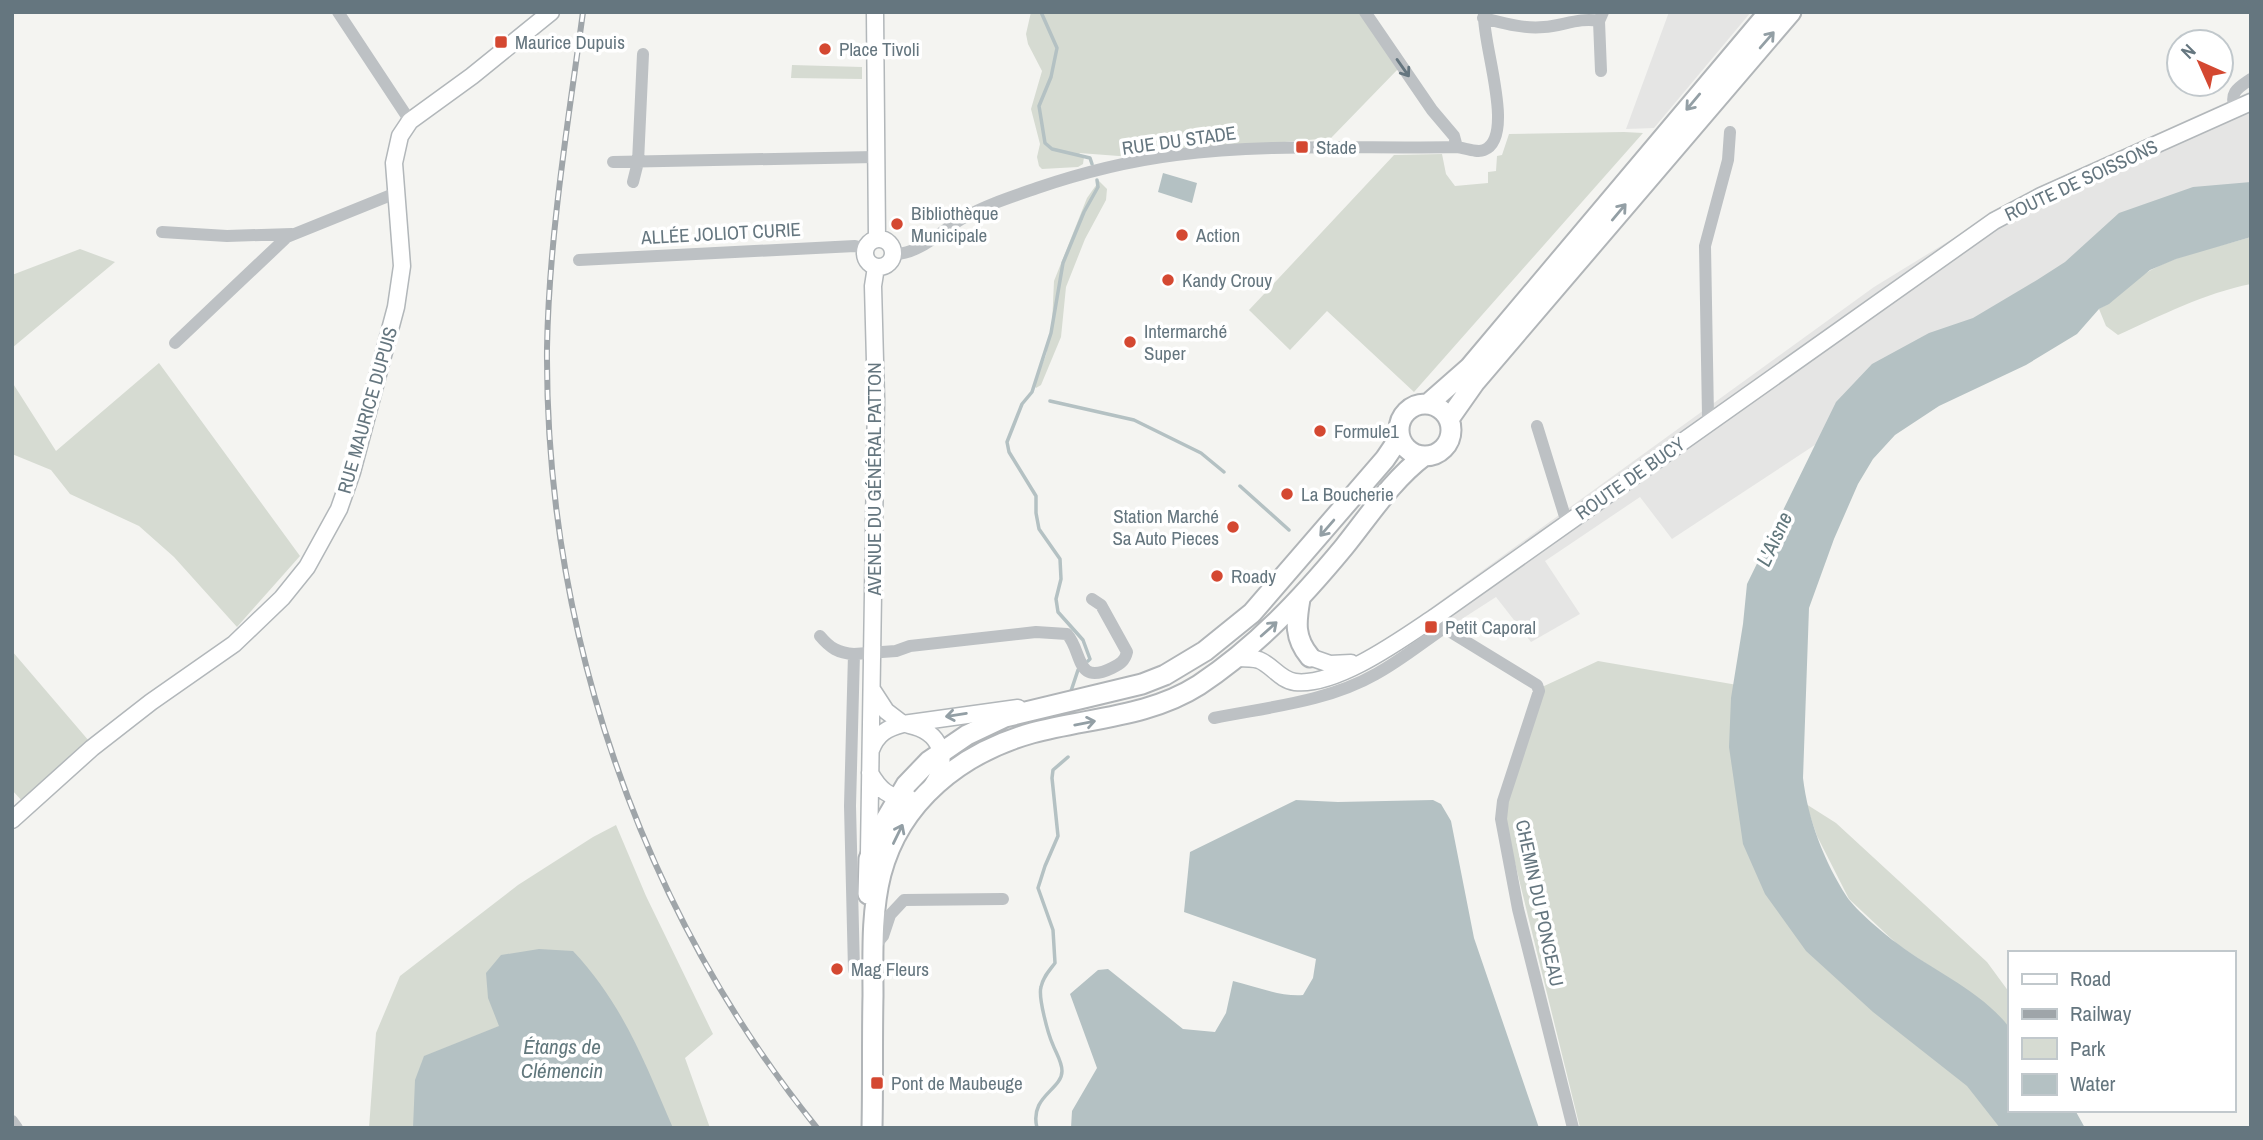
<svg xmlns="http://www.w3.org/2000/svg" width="2263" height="1140" viewBox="0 0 2263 1140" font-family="'Archivo Narrow',sans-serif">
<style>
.built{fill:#e5e5e4}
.green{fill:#d6dbd2}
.water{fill:#b4c1c3}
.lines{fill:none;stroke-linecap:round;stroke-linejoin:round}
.stream{stroke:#b4c1c3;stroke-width:3.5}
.secondary-casing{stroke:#b2b7ba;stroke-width:19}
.primary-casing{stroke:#b1b5b8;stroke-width:23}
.minor{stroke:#bdc1c4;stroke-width:12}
.secondary{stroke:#fff;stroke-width:16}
.primary{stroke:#fff;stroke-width:19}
.rail-casing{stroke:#9fa5a9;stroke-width:6}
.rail{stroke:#fff;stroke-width:3.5;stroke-dasharray:10;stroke-linecap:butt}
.oneway{stroke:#939fa5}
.oneway2{stroke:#65767f}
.poi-dot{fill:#d44831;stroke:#fff;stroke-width:2.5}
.labels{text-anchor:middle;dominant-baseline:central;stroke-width:7;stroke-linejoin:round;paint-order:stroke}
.poi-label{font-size:19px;fill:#65767f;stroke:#fff;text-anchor:start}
.street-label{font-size:19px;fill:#65767f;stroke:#fff}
.water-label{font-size:21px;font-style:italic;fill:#61777c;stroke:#fff}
</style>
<rect width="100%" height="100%" fill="#f4f4f1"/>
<!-- built -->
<path class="built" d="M1669 12H1751L1654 128 1626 129Z
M2251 91V203L1833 433 1672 539 1640 497 1545 561 1580 614 1531 642 1496 597 1451 626 1428 610 1874 287 2032 190Z"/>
<!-- green -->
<path class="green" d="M1031 12H1360L1398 69 1331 138 1119 156 1079 153 1084 157 1083 164 1078 167 1042 169 1039 166 1037 157 1040 144 1031 109 1042 71 1028 44 1026 34Z
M792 65 862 67V79L791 78Z
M1624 132 1643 133 1414 392 1327 311 1290 350 1249 310 1394 155 1442 154 1446 174 1455 186 1488 183V172L1496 171 1497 156 1502 155 1509 134Z
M1099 181 1107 189 1106 200 1085 239 1066 287 1061 337 1041 385 1036 388 1034 385 1046 355 1052 325 1054 281 1087 198Z
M2251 237V284C2205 293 2160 316 2118 335L2106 326 2099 309C2119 299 2132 280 2151 270 2182 253 2218 247 2251 237Z
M80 249 115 262 12 348V275Z
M159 363 300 556 237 627 174 557 139 526 70 494 51 470 12 454V382L56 451Z
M12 651 89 741 23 802 12 790Z
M1598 661 1749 687 1788 877 2009 1110 2053 1128H1580L1503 814 1542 687Z
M1806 804 1836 823 1987 962 2009 992V1027L1980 1000 1897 944 1849 899 1817 836Z
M616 825 646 896 713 1034 685 1058 710 1128H369L376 1033 400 976 518 885 593 837Z"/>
<!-- water -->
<path class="water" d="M1163 173 1197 183 1192 203 1158 192Z
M2251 182V237L2176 259 2150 270 2109 304 2099 309 2077 334 2026 365 1939 406 1895 435 1873 459 1858 484 1834 539 1809 608 1803 778C1808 820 1824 861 1847 897 1855 909 1885 935 1898 944 1935 972 1980 990 2009 1027V1110H2075L2085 1128H2000L1967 1086 1873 1012 1806 951 1765 894 1743 844 1729 747 1731 698 1743 624 1747 584 1836 402 1872 364 1929 333 1973 318 2037 280 2065 262 2119 213 2193 187Z
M1296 800 1338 802 1433 800 1441 804 1451 821 1474 938 1539 1128H1071L1072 1111 1097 1068 1070 994 1098 970 1108 969 1183 1029 1215 1032 1226 1013 1233 981C1255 986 1281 997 1303 995L1313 978 1316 959 1184 912 1190 852Z
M539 949 573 951C623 1004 645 1063 673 1128H413L415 1080 424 1056 499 1026 488 998 486 973 501 955Z"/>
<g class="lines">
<!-- stream -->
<path class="stream" d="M1041 12 1057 48 1051 77 1039 106 1045 143 1052 149 1090 158 1092 164
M1050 401 1134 420 1201 453 1224 472
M1240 486 1289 530
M1088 661 1090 659 1083 640 1058 612 1056 599 1061 579 1060 559 1039 529 1036 513V496L1009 452 1007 442 1022 404 1032 392 1051 333 1063 263 1084 212 1098 187 1097 180
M1071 691 1078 670
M1037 1128C1029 1096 1062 1090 1062 1071 1062 1062 1056 1053 1053 1045 1048 1034 1038 997 1041 987 1043 977 1049 971 1055 963L1053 930 1038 888 1045 866 1058 836 1052 778 1053 770 1068 757"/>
<!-- secondary casing -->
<g class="secondary-casing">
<path id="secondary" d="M875 12 877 239
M865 253a14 14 0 1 1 28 0a14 14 0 1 1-28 0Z
M1310 657 1330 664 1351 663
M1237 658C1244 658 1253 658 1259 660 1272 665 1280 680 1295 682 1336 687 1402 639 1435 617L1994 221 2041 196 2251 102
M873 691 886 711 903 724 1018 708
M909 725C942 732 950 759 932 786
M871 750C877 734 887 728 903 724
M870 773C879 789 889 799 909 798
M12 820 92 748 151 702 234 644 282 598 307 567 339 509 352 472 396 307 402 266 394 163 400 136 410 121 472 76 551 12
M869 853 876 399 873 286 876 267"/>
</g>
<!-- primary casing -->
<g class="primary-casing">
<path id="primary" d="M1428 404 1469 368 1769 12
M1399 430a26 26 0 1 1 52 0a26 26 0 1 1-52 0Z
M1449 419 1475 382 1791 12
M1300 599C1296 622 1294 638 1310 657
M868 894 869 859 886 819 906 785 929 761 967 735 1005 717 1142 684 1165 675 1205 651 1252 613 1385 459 1400 437
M872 1128C873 1084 872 1040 873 996 873 956 871 913 881 874 900 801 961 753 1032 733 1088 718 1149 717 1199 685 1256 647 1301 599 1344 547 1369 516 1392 480 1424 456"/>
</g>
<!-- minor -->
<path class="minor" d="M338 12 410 121
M1365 12 1432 110 1454 136 1457 147
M1483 18C1503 23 1523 29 1544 27 1562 26 1580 17 1599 21
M1601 71 1599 21 1603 12
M2235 109C2229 92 2238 88 2251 79
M613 162 875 157
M633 182 638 162 643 54
M162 232 227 236 292 234
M893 254C919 255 942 230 963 218 986 205 1011 197 1037 188 1081 173 1129 161 1176 155 1268 143 1365 149 1457 147 1465 148 1477 153 1484 150 1517 137 1481 41 1484 12
M579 260 855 246 866 249
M175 343 287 237 396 193
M1711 421 1708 416 1705 246 1728 160 1730 132
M1537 426 1567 523
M1435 617 1444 628 1537 685 1539 691 1503 801 1501 819 1518 909 1573 1128
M820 636C830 648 838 653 854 654
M1214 718C1268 707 1327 702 1376 674 1400 661 1422 643 1444 628
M873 948 883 936 890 915 904 900 1003 899
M872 969 854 970 850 806 854 654 896 651 910 646 1036 632 1067 634C1083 652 1075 686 1112 668 1120 664 1125 661 1127 652L1101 605 1092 599
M12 1121 17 1128"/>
<!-- secondary -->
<use href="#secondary" class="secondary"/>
<!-- primary -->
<use href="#primary" class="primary"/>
<!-- rail casing -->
<g class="rail-casing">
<path id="rail" d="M583 12C568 123 549 236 547 348 545 629 640 909 817 1128"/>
</g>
<!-- rail -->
<use href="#rail" class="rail"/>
</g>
<!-- one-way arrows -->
<defs><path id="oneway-shaft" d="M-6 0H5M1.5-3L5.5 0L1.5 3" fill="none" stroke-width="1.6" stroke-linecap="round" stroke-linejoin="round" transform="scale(1.75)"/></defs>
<g class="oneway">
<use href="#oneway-shaft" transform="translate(1767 40) rotate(-49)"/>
<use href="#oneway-shaft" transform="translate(1693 102) rotate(130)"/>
<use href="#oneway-shaft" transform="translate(1619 212) rotate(-50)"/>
<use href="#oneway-shaft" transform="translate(1327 528) rotate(131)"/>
<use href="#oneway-shaft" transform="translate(1269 629) rotate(-42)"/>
<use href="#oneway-shaft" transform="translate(956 715) rotate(171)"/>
<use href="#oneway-shaft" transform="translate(1085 723) rotate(-11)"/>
<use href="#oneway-shaft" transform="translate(898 834) rotate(-64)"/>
</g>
<use class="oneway2" href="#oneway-shaft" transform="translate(1403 68) rotate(55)"/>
<!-- markers -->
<g class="poi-dot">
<rect x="494" y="35" width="14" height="14" rx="3.5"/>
<circle cx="825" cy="49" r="7"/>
<rect x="1295" y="140" width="14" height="14" rx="3.5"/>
<circle cx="897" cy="224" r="7"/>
<circle cx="1182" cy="235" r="7"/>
<circle cx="1168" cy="280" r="7"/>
<circle cx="1130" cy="342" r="7"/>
<circle cx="1320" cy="431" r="7"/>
<circle cx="1287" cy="494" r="7"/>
<circle cx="1233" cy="527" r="7"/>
<circle cx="1217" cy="576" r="7"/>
<rect x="1424" y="620" width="14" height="14" rx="3.5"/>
<circle cx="837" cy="969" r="7"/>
<rect x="870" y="1076" width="14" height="14" rx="3.5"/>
</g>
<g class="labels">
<!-- poi labels -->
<g class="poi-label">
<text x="515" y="42">Maurice Dupuis</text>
<text x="839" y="49">Place Tivoli</text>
<text x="1316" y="147">Stade</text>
<text x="911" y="213">Bibliothèque<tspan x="911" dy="22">Municipale</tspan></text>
<text x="1196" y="235">Action</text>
<text x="1182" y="280">Kandy Crouy</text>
<text x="1144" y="331">Intermarché<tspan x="1144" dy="22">Super</tspan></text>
<text x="1334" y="431">Formule1</text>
<text x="1301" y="494">La Boucherie</text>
<text x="1219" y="516" text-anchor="end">Station Marché<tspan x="1219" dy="22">Sa Auto Pieces</tspan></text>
<text x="1231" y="576">Roady</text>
<text x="1445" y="627">Petit Caporal</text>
<text x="851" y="969">Mag Fleurs</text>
<text x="891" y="1083">Pont de Maubeuge</text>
</g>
<!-- street labels -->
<g class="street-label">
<text transform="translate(1179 140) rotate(-8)">RUE DU STADE</text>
<text transform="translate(2081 180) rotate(-25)">ROUTE DE SOISSONS</text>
<text transform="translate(721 233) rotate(-3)">ALLÉE JOLIOT CURIE</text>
<text transform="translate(367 410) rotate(-74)">RUE MAURICE DUPUIS</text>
<text transform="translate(1630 478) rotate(-35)">ROUTE DE BUCY</text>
<text transform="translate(874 479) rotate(-90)">AVENUE DU GÉNÉRAL PATTON</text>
<text transform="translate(1540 903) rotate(78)">CHEMIN DU PONCEAU</text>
</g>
<!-- water labels -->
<g class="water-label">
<text transform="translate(1774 539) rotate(-65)">L'Aisne</text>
<text x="562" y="1046">Étangs de<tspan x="562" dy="24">Clémencin</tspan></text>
</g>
</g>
<!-- border -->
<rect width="2263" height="1140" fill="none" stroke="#65767f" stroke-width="28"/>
<!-- legend -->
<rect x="2008" y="951" width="228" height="161" fill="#ffffff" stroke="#c1c8cc" stroke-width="2"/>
<rect x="2022" y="974" width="35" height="10" fill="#ffffff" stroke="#c1c8cc" stroke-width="2"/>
<text x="2070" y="986" font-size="21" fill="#65767f">Road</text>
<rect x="2022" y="1009" width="35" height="10" fill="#9fa5a9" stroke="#c1c8cc" stroke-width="2"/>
<text x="2070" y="1021" font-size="21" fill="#65767f">Railway</text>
<rect x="2022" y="1038" width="35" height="21" fill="#d6dbd2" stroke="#c1c8cc" stroke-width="2"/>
<text x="2070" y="1056" font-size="21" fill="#65767f">Park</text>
<rect x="2022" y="1074" width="35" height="21" fill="#b4c1c3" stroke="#c1c8cc" stroke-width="2"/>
<text x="2070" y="1091" font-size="21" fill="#65767f">Water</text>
<!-- north arrow -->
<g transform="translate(2200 63) rotate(315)"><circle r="33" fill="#ffffff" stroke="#c1c8cc" stroke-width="2"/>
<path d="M0-5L12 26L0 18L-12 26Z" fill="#d44831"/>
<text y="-10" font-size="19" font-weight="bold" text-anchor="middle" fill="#65767f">N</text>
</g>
</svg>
